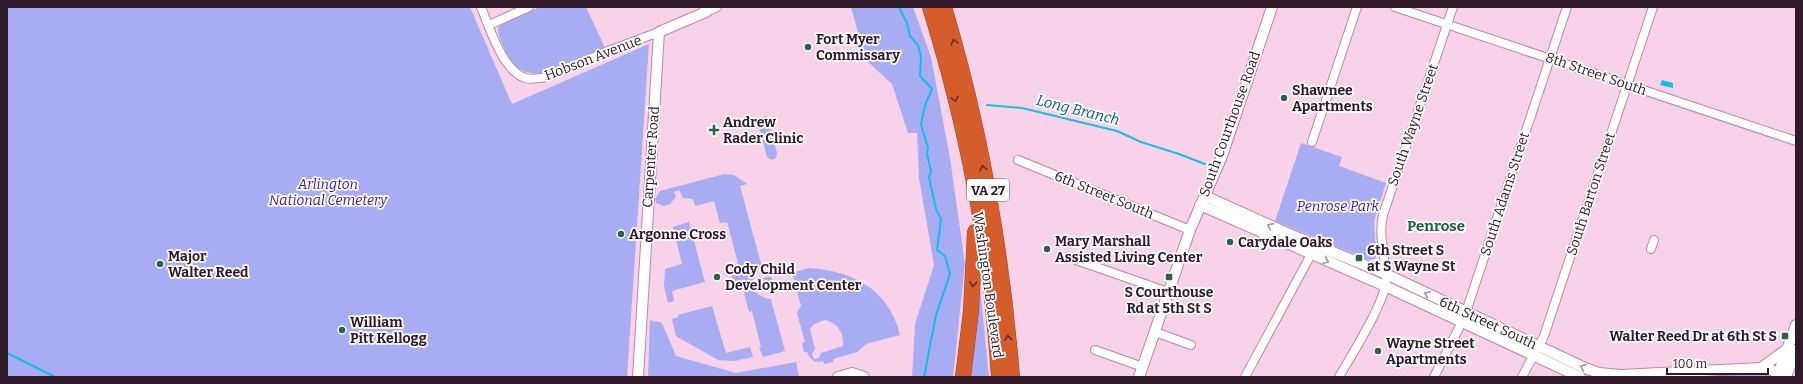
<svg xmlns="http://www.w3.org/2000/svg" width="1803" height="384" viewBox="0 0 1803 384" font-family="Bitter,serif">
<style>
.green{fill:#a8adf3;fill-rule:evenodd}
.water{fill:#12c0e9}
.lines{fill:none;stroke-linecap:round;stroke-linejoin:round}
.stream{stroke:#12c0e9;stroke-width:2}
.minor-casing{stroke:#bf85aa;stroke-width:10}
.tertiary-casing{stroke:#bf85aa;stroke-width:12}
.motorway-casing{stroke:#9b452a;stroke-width:16}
.minor{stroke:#fff;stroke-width:8}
.tertiary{stroke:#fff;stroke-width:10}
.motorway{stroke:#d55d2c;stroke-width:15}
.oneway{stroke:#693029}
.oneway2{stroke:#a1979e}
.poi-dot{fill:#2c6248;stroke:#fff;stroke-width:1.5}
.labels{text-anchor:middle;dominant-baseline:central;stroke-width:3.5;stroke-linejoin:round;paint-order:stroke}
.shield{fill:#fff;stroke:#6d5d68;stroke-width:1}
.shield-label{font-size:13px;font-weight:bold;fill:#2f1827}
.poi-label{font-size:14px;font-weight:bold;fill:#2f1827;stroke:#fff;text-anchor:start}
.street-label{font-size:14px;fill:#2f1827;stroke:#fff}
.park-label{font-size:14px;font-style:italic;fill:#3616a1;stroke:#fff}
.water-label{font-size:15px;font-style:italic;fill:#085e73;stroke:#fff}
.neighbourhood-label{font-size:15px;font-weight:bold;fill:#1f5f42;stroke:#fff}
</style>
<rect width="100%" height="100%" fill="#f8d2e9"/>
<!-- green -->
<path class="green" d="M7 7H470L512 104 649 44 627 377H7Z
M540 7H586L605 48C577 60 526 95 507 54 503 46 498 38 498 28L501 24Z
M851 7H913L931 57 950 158 965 264 953 377H912L915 324 934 265 919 178 917 133H908L892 84 865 59Z
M767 116 777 153 776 158 771 160 767 157 757 119Z
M1301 143 1342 157 1339 166 1386 183 1374 221 1376 256 1375 259 1369 260 1275 221Z
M724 174 734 175 747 184 740 186 762 267C746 278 752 298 771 299L785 351 763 357 759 348 761 347 752 311 749 312 742 285 735 287 730 271H732L731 266 738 263 727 222 720 223 714 201 695 206 693 199 683 198 679 190 674 192 676 197 670 204 664 206 656 203 655 199 660 191Z
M689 222 705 282 672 291 674 301 668 303 664 286 665 269 682 264 673 227Z
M978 267 989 377H966Z
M809 268C853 271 889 289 900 335L866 344 857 352 833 359V362L824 364 823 361C815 364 810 359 807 352H804L802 343 805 342 797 313 801 306 792 273ZM825 320C838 323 844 333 843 346L821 353 819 358 814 359 812 354 815 349 810 329 814 324Z
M762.5 282a5.5 5.5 0 1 1 11 0a5.5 5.5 0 1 1-11 0Z
M1399 285 1454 311 1453 313 1398 288Z
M712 306 726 353 750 347 753 357 735 361 718 360 676 336 672 319 678 317V315Z
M650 320 662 323 676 356 736 373 796 362 799 377H648Z
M1767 372 1768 377H1716L1718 374Z"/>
<!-- water -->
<path class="water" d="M1662 80 1673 83V88L1660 85Z"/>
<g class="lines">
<!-- stream -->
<path class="stream" d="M899 7 907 23 910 36 918 45 921 57 920 76 932 89 925 105 921 124 928 148 927 154 931 171 929 177 936 209 941 219 937 250 945 256 950 274 936 315 924 377
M987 105 1022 108 1117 131 1141 142 1179 154 1205 164
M7 353 55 377"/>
<!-- minor casing -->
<g class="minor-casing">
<path id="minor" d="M481 7C489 27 503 71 525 78 533 80 540 78 547 77L608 51 659 32
M1395 7 1796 141
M706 12 717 7
M489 25 529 7
M1312 142 1357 7
M1018 160 1190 230
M1651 249 1654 240
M1076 260 1168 292
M1155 332 1191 345
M1095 350 1143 367
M1245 377 1314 249
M1339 377C1351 356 1386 301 1386 280 1386 258 1378 237 1383 215L1453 7
M1434 377 1464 318 1567 7
M1522 377 1544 336 1653 7"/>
</g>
<!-- tertiary casing -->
<g class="tertiary-casing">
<path id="tertiary" d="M1205 196 1287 233 1386 274 1585 368 1599 373 1621 375 1761 368 1771 370 1786 377
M1200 205 1385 286 1580 377
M1761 368 1787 349
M638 377 659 32 706 12 705 7
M838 377 852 373 864 377
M1139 377 1190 230 1222 156 1272 7
M1777 377 1796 325
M1786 377 1796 350"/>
</g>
<!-- motorway casing -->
<g class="motorway-casing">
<path id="motorway" d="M930 7C967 126 991 252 999 377
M944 7C980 127 1002 252 1012 377
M963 377 971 311 975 232"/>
</g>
<!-- minor -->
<use href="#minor" class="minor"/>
<!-- tertiary -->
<use href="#tertiary" class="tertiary"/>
<!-- motorway -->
<use href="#motorway" class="motorway"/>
</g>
<!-- one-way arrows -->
<defs><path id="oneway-chevron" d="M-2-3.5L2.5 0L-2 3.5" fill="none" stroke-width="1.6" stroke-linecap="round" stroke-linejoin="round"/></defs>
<g class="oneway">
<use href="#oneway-chevron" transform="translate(954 42) rotate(-106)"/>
<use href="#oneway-chevron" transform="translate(955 99) rotate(76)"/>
<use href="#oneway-chevron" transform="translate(983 168) rotate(-101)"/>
<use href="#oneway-chevron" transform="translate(973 284) rotate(94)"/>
<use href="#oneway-chevron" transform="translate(1008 338) rotate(-96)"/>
</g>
<g class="oneway2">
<use href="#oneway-chevron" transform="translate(1270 226) rotate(-156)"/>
<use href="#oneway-chevron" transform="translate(1326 261) rotate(23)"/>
<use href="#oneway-chevron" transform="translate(1427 294) rotate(-155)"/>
<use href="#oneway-chevron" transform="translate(1583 367) rotate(-157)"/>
</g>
<!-- markers -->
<g class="poi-dot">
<circle cx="808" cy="47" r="4"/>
<circle cx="1284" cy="98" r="4"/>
<path d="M712 124h4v4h4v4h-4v4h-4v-4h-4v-4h4z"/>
<circle cx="621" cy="234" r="4"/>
<circle cx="1230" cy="242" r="4"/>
<circle cx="1047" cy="249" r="4"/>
<rect x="1355" y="254" width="8" height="8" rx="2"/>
<circle cx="160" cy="264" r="4"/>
<circle cx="717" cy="277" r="4"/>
<rect x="1165" y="273" width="8" height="8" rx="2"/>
<circle cx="342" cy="330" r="4"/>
<rect x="1781" y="332" width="8" height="8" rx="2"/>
<circle cx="1378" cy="351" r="4"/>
</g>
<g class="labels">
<!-- shield labels -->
<rect class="shield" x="967" y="179" width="42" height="22" rx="3"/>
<g class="shield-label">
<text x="988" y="190">VA 27</text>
</g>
<!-- poi labels -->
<g class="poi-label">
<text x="816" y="39">Fort Myer<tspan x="816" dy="16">Commissary</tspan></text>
<text x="1292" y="90">Shawnee<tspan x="1292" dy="16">Apartments</tspan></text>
<text x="723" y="122">Andrew<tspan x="723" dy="16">Rader Clinic</tspan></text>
<text x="629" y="234">Argonne Cross</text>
<text x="1055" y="241">Mary Marshall<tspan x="1055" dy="16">Assisted Living Center</tspan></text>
<text x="1238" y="242">Carydale Oaks</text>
<text x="1367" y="250">6th Street S<tspan x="1367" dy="16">at S Wayne St</tspan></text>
<text x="168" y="256">Major<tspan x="168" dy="16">Walter Reed</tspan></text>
<text x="725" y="269">Cody Child<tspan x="725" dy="16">Development Center</tspan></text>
<text x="1169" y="292" text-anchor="middle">S Courthouse<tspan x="1169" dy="16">Rd at 5th St S</tspan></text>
<text x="350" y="322">William<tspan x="350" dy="16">Pitt Kellogg</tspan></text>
<text x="1777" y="336" text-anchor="end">Walter Reed Dr at 6th St S</text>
<text x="1386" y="343">Wayne Street<tspan x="1386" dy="16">Apartments</tspan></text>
</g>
<!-- street labels -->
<g class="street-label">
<text transform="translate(593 58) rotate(-21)">Hobson Avenue</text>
<text transform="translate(1596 74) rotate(19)">8th Street South</text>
<text transform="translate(1230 124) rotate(-70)">South Courthouse Road</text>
<text transform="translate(1413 125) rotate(-71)">South Wayne Street</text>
<text transform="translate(651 157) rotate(-86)">Carpenter Road</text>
<text transform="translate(1505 194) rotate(-72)">South Adams Street</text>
<text transform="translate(1591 194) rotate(-72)">South Barton Street</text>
<text transform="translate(1104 195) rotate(22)">6th Street South</text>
<text transform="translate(988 285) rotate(82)">Washington Boulevard</text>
<text transform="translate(1488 323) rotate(25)">6th Street South</text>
</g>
<!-- park labels -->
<g class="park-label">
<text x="328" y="184">Arlington<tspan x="328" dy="16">National Cemetery</tspan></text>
<text x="1338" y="206">Penrose Park</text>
</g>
<!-- water labels -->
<g class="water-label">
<text transform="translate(1078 110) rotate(14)">Long Branch</text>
</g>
<!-- neighbourhood labels -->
<g class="neighbourhood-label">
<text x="1436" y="226">Penrose</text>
</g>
</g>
<!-- border -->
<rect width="1803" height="384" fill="none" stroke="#2f1827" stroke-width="16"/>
<!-- scale -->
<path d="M1667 368v6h101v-6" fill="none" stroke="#2f1827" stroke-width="2"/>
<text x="1673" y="368" font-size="12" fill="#2f1827" stroke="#ffffff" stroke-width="3" paint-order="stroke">100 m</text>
</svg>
